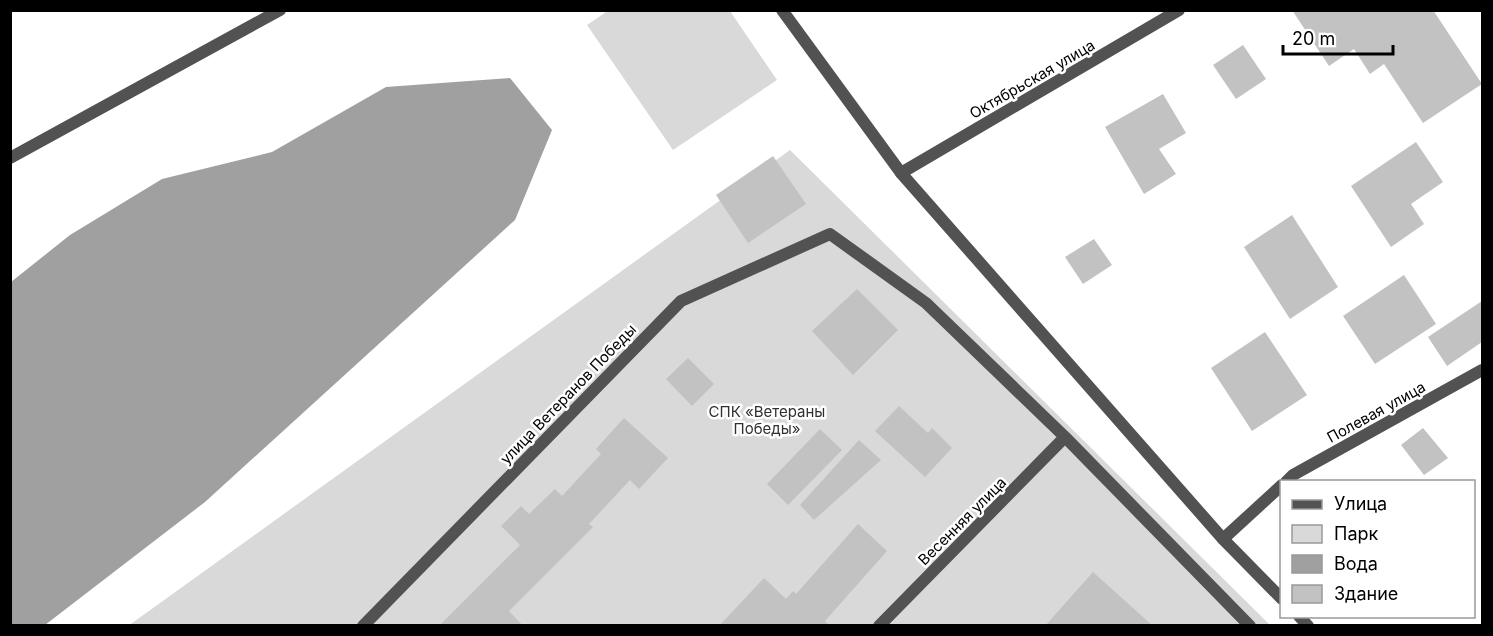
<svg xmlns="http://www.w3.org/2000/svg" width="1493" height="636" viewBox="0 0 1493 636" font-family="Inter,sans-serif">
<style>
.green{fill:#d9d9d9}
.water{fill:#a0a0a0}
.building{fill:#c2c2c2}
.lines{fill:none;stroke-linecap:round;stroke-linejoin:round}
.minor{stroke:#525252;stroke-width:12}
.tertiary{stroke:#525252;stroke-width:12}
.labels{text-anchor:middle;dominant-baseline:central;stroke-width:5;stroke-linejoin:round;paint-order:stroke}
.street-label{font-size:15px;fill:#000;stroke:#fff}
.park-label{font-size:15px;fill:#303030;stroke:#fff}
</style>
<rect width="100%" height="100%" fill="#fff"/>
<!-- green -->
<path class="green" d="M609 10 730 11 777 80 673 150 587 25Z
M790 150 1270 625 128 626Z"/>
<!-- water -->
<path class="water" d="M510 78 552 130 515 220 205 502 45 625H11V282L70 235 162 179 272 152 386 87Z"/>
<!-- building -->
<path class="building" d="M1292 10H1433L1482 84 1423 123 1384 64 1370 74 1354 49 1329 66Z
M1243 45 1266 79 1236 99 1213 65Z
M1163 94 1186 133 1159 149 1176 174 1144 194 1105 127Z
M1416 142 1443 182 1411 204 1424 224 1391 247 1351 186Z
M773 156 806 204 748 243 716 195Z
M1292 215 1338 287 1290 319 1244 247Z
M1094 239 1112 265 1083 284 1065 257Z
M1404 275 1436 324 1375 364 1343 316Z
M857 289 898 330 853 375 812 331Z
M1482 301V342L1447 366 1428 337Z
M1265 332 1307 395 1252 431 1211 368Z
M688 358 714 384 692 406 666 379Z
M899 406 928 433 932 428 952 448 925 477 875 431Z
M624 418 668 458 639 489 630 480 589 524 593 527 509 611 523 626H439L520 545 501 526 521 506 529 514 555 489 562 496 601 454 596 449Z
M1423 428 1448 458 1424 475 1401 445Z
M820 429 842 450 788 505 767 484Z
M859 440 881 460 814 520 800 505Z
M858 524 887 551 825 621 830 626H719L764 578 786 599 793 591 796 594Z
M1093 572 1153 626H1045Z"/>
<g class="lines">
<!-- minor -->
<path class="minor" d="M10 158 280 10
M901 173 1179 10
M1286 482 1293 475 1482 370
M1223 539 1282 485
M363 626 681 301 830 234 926 303 1065 437 1250 626
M879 626 1065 437"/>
<!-- tertiary -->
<path class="tertiary" d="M782 10 901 173 1223 539 1282 599
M1299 616 1308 626"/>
</g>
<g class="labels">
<!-- street labels -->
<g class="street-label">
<text transform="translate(1032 79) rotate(-30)">Октябрьская улица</text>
<text transform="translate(568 394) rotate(-46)">улица Ветеранов Победы</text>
<text transform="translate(1376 412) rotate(-29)">Полевая улица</text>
<text transform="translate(962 521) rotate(-45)">Весенняя улица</text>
</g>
<!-- park labels -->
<g class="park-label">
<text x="767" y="411">СПК «Ветераны<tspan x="767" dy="17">Победы»</tspan></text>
</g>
</g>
<!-- border -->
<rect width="1493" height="636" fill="none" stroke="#000000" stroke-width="24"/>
<!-- legend -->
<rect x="1280" y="480" width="195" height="138" fill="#ffffff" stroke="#999999" stroke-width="1.5"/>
<rect x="1292" y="500" width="30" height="9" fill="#525252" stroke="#999999" stroke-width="1.5"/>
<text x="1334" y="510" font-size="18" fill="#000000">Улица</text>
<rect x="1292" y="525" width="30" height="18" fill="#d9d9d9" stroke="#999999" stroke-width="1.5"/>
<text x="1334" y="540" font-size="18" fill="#000000">Парк</text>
<rect x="1292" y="555" width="30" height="18" fill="#a0a0a0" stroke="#999999" stroke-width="1.5"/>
<text x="1334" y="570" font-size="18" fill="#000000">Вода</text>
<rect x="1292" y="585" width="30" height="18" fill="#c2c2c2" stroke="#999999" stroke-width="1.5"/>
<text x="1334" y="600" font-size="18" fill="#000000">Здание</text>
<!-- scale -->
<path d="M1283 45v9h110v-9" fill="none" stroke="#000000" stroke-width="3"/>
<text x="1292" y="45" font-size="18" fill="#000000" stroke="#ffffff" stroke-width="4.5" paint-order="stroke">20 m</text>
</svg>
